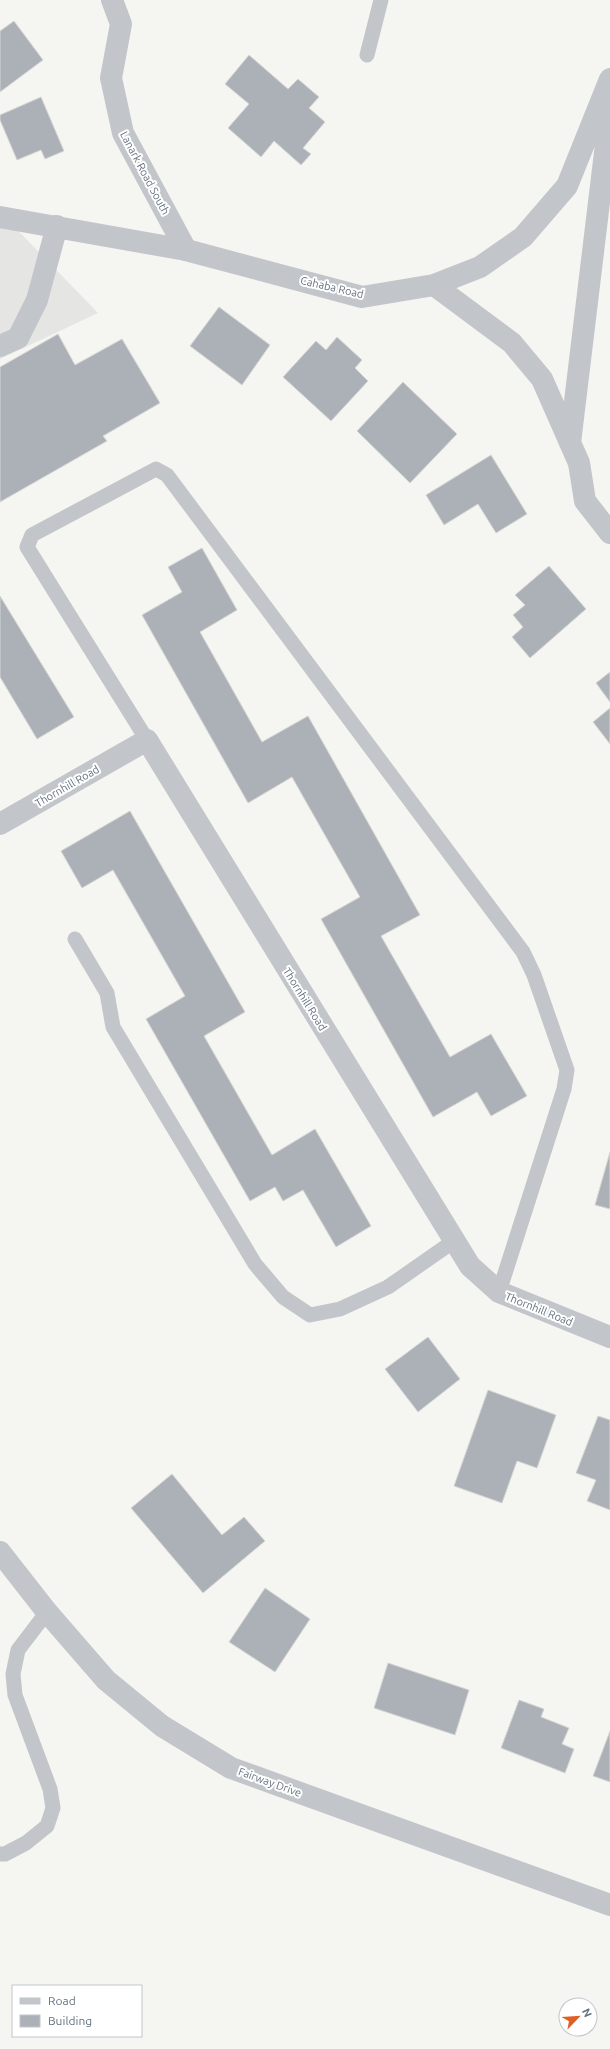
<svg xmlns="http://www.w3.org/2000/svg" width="610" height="2049" viewBox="0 0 610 2049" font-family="Ubuntu,sans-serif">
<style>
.built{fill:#e5e6e4}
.building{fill:#abb1b7;stroke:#d6d6d4}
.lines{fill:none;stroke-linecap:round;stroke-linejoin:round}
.service{stroke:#c2c5c9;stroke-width:15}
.minor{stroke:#c2c5c9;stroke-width:22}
.tertiary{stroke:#c2c5c9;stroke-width:22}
.labels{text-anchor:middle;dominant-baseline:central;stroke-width:4;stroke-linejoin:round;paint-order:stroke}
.street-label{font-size:11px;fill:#647282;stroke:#fff}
</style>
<rect width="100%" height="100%" fill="#f5f5f1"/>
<!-- built -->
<path class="built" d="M0 212 98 313 0 359Z"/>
<!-- building -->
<path class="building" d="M14 21 43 60 0 92V31Z
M249 55 288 89 298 79 319 97 309 108 325 122 303 148 311 154 301 165 274 141 261 157 228 128 249 104 225 84Z
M41 97 64 151 45 159 41 150 17 160 0 120V115Z
M219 307 270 345 242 385 190 346Z
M58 334 75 365 122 339 160 403 103 436 107 441 0 502V367Z
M337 337 362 360 355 368 368 381 331 421 283 377 316 341 326 350Z
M403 382 457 434 410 483 357 431Z
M491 455 527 514 496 533 478 504 444 525 426 495Z
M202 548 237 610 200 632 262 742 308 716 420 915 381 936 450 1057 491 1034 527 1096 491 1116 477 1092 433 1117 321 919 360 897 292 777 248 803 142 615 182 592 168 567Z
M549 566 586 609 530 658 512 637 523 627 513 615 525 605 515 595Z
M0 596 74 717 37 739 0 677Z
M610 672V702L596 683Z
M610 708V744L593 722Z
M130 811 245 1012 204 1036 272 1155 315 1129 371 1226 336 1247 303 1190 283 1201 275 1187 250 1201 146 1019 185 996 113 870 82 888 61 851Z
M610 1152V1209L595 1205Z
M428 1337 460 1379 418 1412 385 1369Z
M488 1390 556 1415 537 1468 517 1461 502 1503 454 1486Z
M598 1416 610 1420V1510L587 1501 596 1480 576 1473Z
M172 1474 222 1535 244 1517 265 1541 203 1593 131 1508Z
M265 1588 310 1619 275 1672 229 1642Z
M388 1663 469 1690 455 1735 374 1708Z
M519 1700 544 1709 541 1717 569 1728 562 1744 574 1749 565 1773 501 1748Z
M610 1731V1782L593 1776Z"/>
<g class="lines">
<!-- service -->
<path class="service" d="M367 55 381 0
M147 740 27 547 32 535 156 469 167 475 523 952 534 975 567 1070 564 1089 499 1292
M75 939 107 993 113 1027 255 1264 283 1297 310 1315 340 1309 388 1287 454 1241
M0 1854H5L26 1843 47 1826 53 1808 50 1789 15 1695 13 1674 18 1650 47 1612"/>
<!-- minor -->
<path class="minor" d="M112 0 121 24 111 78 123 133 186 250
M0 346 18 338 37 300 57 226
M0 824 147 740 470 1266 499 1292 610 1337"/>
<!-- tertiary -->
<path class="tertiary" d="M0 217 186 250 362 297 434 285 480 267 523 237 567 186 610 79
M434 285 512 343 542 379 579 463 585 501 610 533
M570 443 610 111
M0 1552 47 1612 106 1680 162 1726 231 1768 610 1905"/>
</g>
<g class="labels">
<!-- street labels -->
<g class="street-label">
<text transform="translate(145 173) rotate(62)">Lanark Road South</text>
<text transform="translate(332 287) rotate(13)">Cahaba Road</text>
<text transform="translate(67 786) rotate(-30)">Thornhill Road</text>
<text transform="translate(305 999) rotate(58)">Thornhill Road</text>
<text transform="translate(539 1309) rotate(22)">Thornhill Road</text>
<text transform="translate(270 1782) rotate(20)">Fairway Drive</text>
</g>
</g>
<!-- legend -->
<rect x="12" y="1985" width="130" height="52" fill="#ffffff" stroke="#c1c7cd"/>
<rect x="20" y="1998" width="20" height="6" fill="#c2c5c9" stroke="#c1c7cd"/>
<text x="48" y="2005" font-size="12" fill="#647282">Road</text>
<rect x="20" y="2015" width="20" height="12" fill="#abb1b7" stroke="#c1c7cd"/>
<text x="48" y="2025" font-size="12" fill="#647282">Building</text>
<!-- north arrow -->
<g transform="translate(578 2017) rotate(65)"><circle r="19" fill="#ffffff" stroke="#c1c7cd"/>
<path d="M0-3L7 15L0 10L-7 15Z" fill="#e15e24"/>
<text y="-6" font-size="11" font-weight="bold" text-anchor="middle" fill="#647282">N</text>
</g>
</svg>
